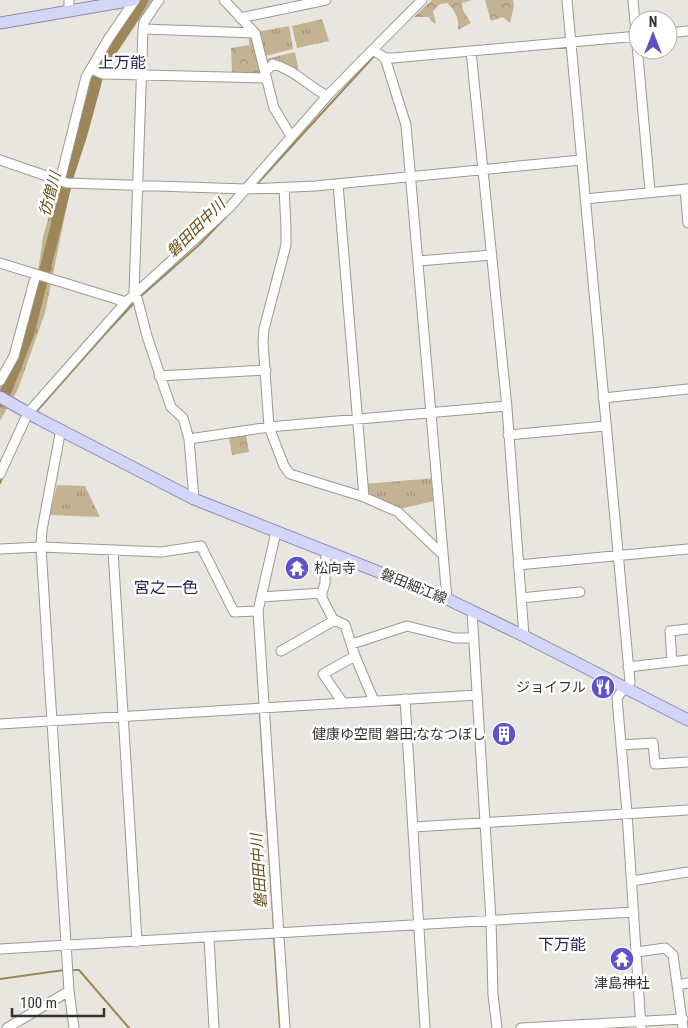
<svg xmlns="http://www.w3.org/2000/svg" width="688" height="1028" viewBox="0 0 688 1028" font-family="'Roboto Condensed','Noto Sans JP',sans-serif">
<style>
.grass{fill:url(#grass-tufts)}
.forest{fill:url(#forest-crowns)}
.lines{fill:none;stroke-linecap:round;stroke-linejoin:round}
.stream{stroke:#9d8658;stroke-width:2}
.river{stroke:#9d8658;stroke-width:11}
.minor-casing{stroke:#9c9993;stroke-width:11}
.major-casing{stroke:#8a8baf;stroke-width:13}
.minor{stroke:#fff;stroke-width:9}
.major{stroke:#d4d6f8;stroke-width:11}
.labels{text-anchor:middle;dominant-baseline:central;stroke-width:5;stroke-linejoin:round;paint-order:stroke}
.poi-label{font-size:14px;fill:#353331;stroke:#fff;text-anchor:end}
.street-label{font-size:14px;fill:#353331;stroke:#fff}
.water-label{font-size:15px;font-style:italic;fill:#664c14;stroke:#fff}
.quarter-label{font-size:16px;fill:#261f59;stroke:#fff}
</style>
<defs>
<pattern id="grass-tufts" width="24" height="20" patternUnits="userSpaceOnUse" patternTransform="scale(1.25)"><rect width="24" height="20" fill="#c4b393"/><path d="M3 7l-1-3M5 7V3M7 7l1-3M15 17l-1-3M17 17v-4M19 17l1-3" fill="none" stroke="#a09279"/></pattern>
<pattern id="forest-crowns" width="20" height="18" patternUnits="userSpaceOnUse" patternTransform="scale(1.25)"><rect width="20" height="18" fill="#c4b393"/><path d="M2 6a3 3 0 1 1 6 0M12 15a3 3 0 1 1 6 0" fill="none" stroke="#a09279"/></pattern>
</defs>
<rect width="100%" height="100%" fill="#e9e6e0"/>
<!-- grass -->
<path class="grass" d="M135 0H156L108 55 103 74 83 128 81 149 72 181 45 313 18 389 0 421V382L14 356 39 265 43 237 52 205 62 175 86 77Z
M322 19 329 41 297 48 292 26Z
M289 26 293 49 261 57 256 32Z
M295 52 299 72 273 64 264 70 262 60Z
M436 478 434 501 395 510 364 497 363 484Z
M57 485 85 486 100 517 50 515Z"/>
<!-- forest -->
<path class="forest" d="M432 0H472L462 3 463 10 471 23 458 30C459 18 456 12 447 3L440 4 433 11 436 24 431 21 429 17H414Z
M485 0H513L514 6 510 23 503 17 491 21Z
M249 33H255L265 75 232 73 231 48 249 45Z
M246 435 249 452 232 455 229 438Z"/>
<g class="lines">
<!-- stream -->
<path class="stream" d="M257 184 375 55
M140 297 199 245 226 217
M36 412 105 334 135 302
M0 483 3 476
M260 713 274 930
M274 937 280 1028
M72 970H79L129 1028
M0 979 64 970"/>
<!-- river -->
<path class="river" d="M0 402 7 389 29 333 69 174 82 134 100 68 130 23 143 0"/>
<!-- minor casing -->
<g class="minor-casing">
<path id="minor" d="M69 0V10
M159 0 144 22 143 29 134 293 138 301 147 336 165 390 171 407 183 418 189 439 194 499
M224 0 255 33 274 108 291 136
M567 0 630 682 626 689
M633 0 650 191
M240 18 326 0
M143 29 255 33
M668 33 688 31
M373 50 385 58H393L638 36
M471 51 507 408 524 636
M385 58 406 125 447 599
M91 69 103 74 266 78
M265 72 273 64C295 70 308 86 327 96
M0 160 67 183 246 189 315 186 581 160
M60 181 86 77 109 38 135 0
M338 184 364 497
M284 188 286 227V245L264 329 263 342 269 427 284 466 290 474 364 497 398 512 443 555
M685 189 688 223
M585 199 688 189
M418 261 492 255
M0 263 126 302
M159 376 266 370
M0 381 14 356 36 274
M603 398 688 389
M61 429 42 530 41 547 69 991 74 1028
M508 435 605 426
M189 439 269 427 506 406
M0 474 28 413 126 302 229 208 329 94 422 0
M276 532 258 611 285 1028
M0 549 41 547 161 552 201 546 234 612 258 611
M113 550 137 942
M326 551 325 583 322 593V598L333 619 345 625 355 656 374 701
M518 565 688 549
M261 597 322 593
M521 598 580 592
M472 611 491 920 493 995 497 1028
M352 644 407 626 455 638H474
M281 651 335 620
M672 662 670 631 688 629
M628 667 688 660
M624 688 617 698 627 813 641 1028
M405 699 425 1028
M343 703 323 674 355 656
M0 724 477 695
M621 745 653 743 655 764 688 762
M414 827 688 810
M632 881 688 872
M209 938 214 1028
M0 949 634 912
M637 952 665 948 673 955 683 1028
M678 985 688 983
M7 1028 69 991
M521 1028 683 1019"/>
</g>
<!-- major casing -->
<g class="major-casing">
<path id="major" d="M0 23 133 0
M0 397 39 419 194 499 447 599 524 636 688 720"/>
</g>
<!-- minor -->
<use href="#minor" class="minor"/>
<!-- major -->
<use href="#major" class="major"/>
</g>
<!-- icons -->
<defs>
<g id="temple-disc" transform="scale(1.25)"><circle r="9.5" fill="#5f51ca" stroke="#fff"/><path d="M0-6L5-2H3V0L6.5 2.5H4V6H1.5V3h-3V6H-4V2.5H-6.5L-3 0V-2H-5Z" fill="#fff"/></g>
<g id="restaurant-disc" transform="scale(1.25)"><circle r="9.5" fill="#5f51ca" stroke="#fff"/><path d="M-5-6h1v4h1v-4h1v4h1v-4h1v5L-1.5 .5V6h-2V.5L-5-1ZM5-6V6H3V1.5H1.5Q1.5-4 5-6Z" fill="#fff"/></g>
<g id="building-disc" transform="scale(1.25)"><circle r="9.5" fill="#5f51ca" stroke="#fff"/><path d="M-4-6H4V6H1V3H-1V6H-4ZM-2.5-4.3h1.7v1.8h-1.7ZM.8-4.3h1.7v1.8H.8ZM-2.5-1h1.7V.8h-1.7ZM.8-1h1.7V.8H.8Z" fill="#fff"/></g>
</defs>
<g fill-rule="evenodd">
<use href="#temple-disc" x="297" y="568"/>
<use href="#restaurant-disc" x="603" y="687"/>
<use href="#building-disc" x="504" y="734"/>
<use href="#temple-disc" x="622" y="959"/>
</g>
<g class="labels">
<!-- poi labels -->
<g class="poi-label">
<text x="314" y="568" text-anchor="start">松向寺</text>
<text x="586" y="687">ジョイフル</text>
<text x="486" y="734">健康ゆ空間 磐田;ななつぼし</text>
<text x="622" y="983" text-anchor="middle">津島神社</text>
</g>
<!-- street labels -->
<g class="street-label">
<text transform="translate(414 586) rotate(22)">磐田細江線</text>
</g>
<!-- water labels -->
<g class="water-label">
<text transform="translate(50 194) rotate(-75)">彷僧川</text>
<text transform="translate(196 228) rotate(-45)">磐田田中川</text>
<text transform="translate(259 871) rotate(-94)">磐田田中川</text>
</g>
<!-- quarter labels -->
<g class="quarter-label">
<text x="122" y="62">上万能</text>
<text x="166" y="587">宮之一色</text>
<text x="562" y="944">下万能</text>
</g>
</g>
<!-- north arrow -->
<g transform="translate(653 35)"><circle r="24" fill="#ffffff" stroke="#aeadad"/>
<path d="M0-4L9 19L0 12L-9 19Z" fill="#5f51ca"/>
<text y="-8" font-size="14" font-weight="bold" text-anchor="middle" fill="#353331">N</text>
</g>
<!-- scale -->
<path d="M12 1008v8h92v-8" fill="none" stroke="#353331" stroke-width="2.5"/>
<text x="20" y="1008" font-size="15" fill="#353331" stroke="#ffffff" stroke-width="4" paint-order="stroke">100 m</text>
</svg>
